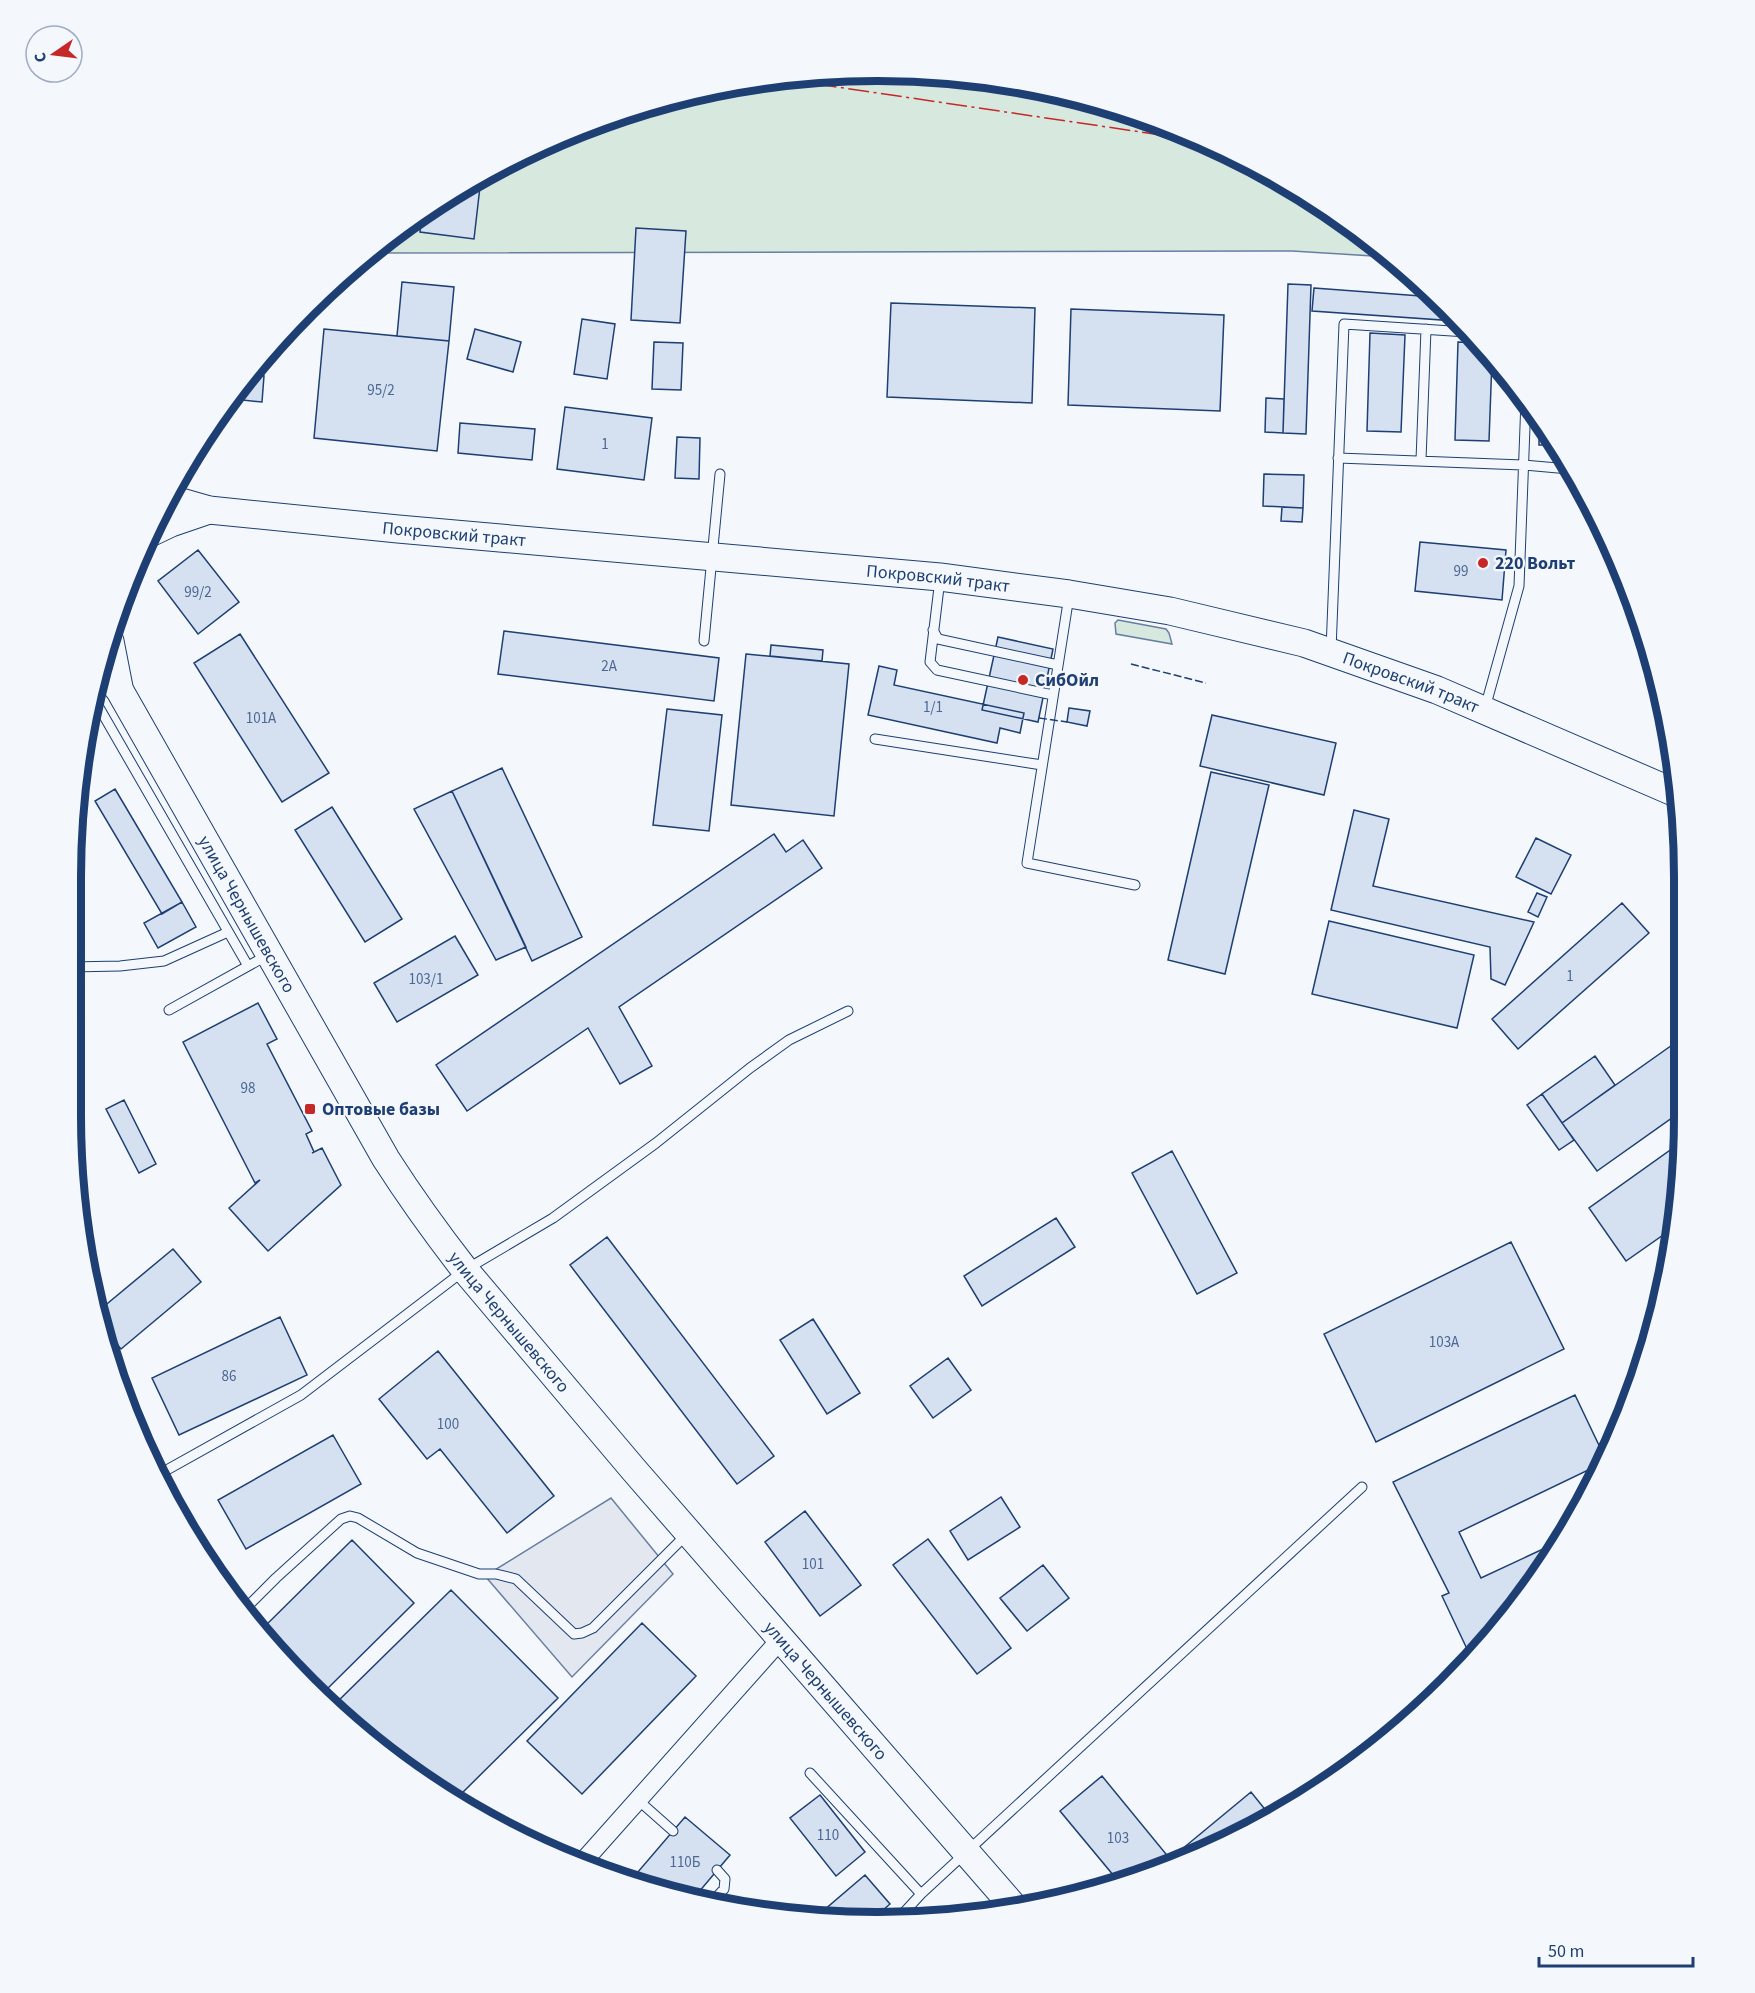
<svg xmlns="http://www.w3.org/2000/svg" width="1755" height="1993" viewBox="0 0 1755 1993" font-family="'Source Sans 3',sans-serif">
<style>
.green{fill:#d7e8df;stroke:#687fa3;stroke-width:1.5}
.parking{fill:#e3e8f0;stroke:#687fa3;stroke-width:1.5}
.building{fill:#d5e0f0;stroke:#1d3f73;stroke-width:1.5}
.lines{fill:none;stroke-linecap:round;stroke-linejoin:round}
.lane-casing{stroke:#1d3f73;stroke-width:11}
.street-casing{stroke:#1d3f73;stroke-width:20}
.secondary-casing{stroke:#1d3f73;stroke-width:29}
.lane{stroke:#f4f7fb;stroke-width:9}
.street{stroke:#f4f7fb;stroke-width:18}
.secondary{stroke:#f4f7fb;stroke-width:27}
.fence{stroke:#1d3f73;stroke-width:1.5;stroke-dasharray:8 3;stroke-linecap:butt}
.power{stroke:#c62828;stroke-width:1.5;stroke-dasharray:21 4.5 3 4.5;stroke-linecap:butt}
.poi-dot{fill:#c62828;stroke:#f4f7fb;stroke-width:2}
.labels{text-anchor:middle;dominant-baseline:central;stroke-width:4.5;stroke-linejoin:round;paint-order:stroke}
.number-label{font-size:15px;fill:#4b6792}
.street-label{font-size:18px;fill:#1d3f73;stroke:#f4f7fb}
.poi-label{font-size:18px;font-weight:bold;fill:#1d3f73;stroke:#f4f7fb;text-anchor:start}
.rim{fill:none;stroke:#1d3f73;stroke-width:8}
</style>
<rect width="100%" height="100%" fill="#f4f7fb"/>
<!-- green -->
<path class="green" d="M824 72 982 77 1137 113 1281 178 1390 257 1292 251 369 253 386 237 520 154 668 98Z
M1118 620 1166 629 1169 633 1172 644 1116 634 1115 623Z"/>
<!-- parking -->
<path class="parking" d="M611 1498 673 1574 572 1677 485 1576Z"/>
<!-- building -->
<path class="building" d="M481 178 474 239 420 232 422 215Z
M636 228 686 231 680 323 631 320Z
M402 282 454 287 449 341 397 336Z
M1288 284 1311 285 1306 434 1283 433Z
M1314 288 1434 297 1457 321 1312 311Z
M891 303 1035 308 1032 403 887 397Z
M1071 309 1224 315 1220 411 1068 405Z
M582 319 615 324 607 379 574 374Z
M324 329 449 341 437 451 314 438Z
M475 329 521 342 513 372 467 359Z
M1370 333 1405 335 1401 432 1367 431Z
M654 342 683 343 681 390 652 389Z
M1458 342 1477 343 1492 359 1489 441 1455 440Z
M250 374 264 376 262 402 233 399Z
M1266 398 1284 399 1283 433 1265 432Z
M565 407 652 418 644 480 557 469Z
M1539 421 1554 445H1539Z
M460 423 535 429 532 460 458 453Z
M677 437 700 438 699 479 675 478Z
M1264 474 1304 475 1303 508 1263 506Z
M1282 507 1303 508 1302 522 1281 521Z
M1420 542 1506 550 1502 600 1415 591Z
M198 550 239 602 198 634 158 581Z
M504 631 719 658 714 701 498 674Z
M240 634 329 773 282 802 194 663Z
M998 637 1053 649 1038 722 982 710Z
M771 645 823 650 822 661 770 656Z
M746 654 849 664 834 816 731 805Z
M879 666 897 670 894 685 1024 713 1020 733 1000 728 997 743 868 715Z
M1069 708 1090 711 1087 726 1067 722Z
M667 709 722 715 709 831 653 825Z
M1212 715 1336 743 1324 795 1200 766Z
M502 768 582 937 532 961 452 791Z
M1211 772 1269 785 1225 974 1168 960Z
M115 789 182 902 162 914 95 801Z
M452 791 526 947 496 960 414 809Z
M332 807 402 919 365 942 295 830Z
M1354 810 1389 819 1373 886 1534 922 1505 985 1491 979 1490 947 1331 910Z
M774 834 786 852 803 840 822 868 619 1007 652 1066 620 1084 588 1028 467 1111 436 1065Z
M1536 838 1571 855 1551 894 1516 877Z
M1537 893 1547 897 1538 917 1528 912Z
M182 902 196 927 158 948 144 923Z
M1622 903 1649 933 1518 1049 1492 1019Z
M1329 921 1474 955 1457 1028 1312 994Z
M455 936 478 975 397 1022 374 983Z
M258 1003 277 1039 267 1044 312 1131 306 1134 314 1152 312 1153 322 1148 341 1185 268 1251 229 1208 260 1180 255 1183 183 1042Z
M1675 1043 1683 1055V1110L1597 1171 1562 1123Z
M1595 1056 1615 1085 1562 1123 1542 1094Z
M1542 1094 1574 1140 1559 1150 1527 1105Z
M124 1100 156 1164 139 1173 106 1109Z
M1683 1141V1169L1673 1228 1626 1261 1589 1208Z
M1172 1151 1237 1273 1197 1294 1132 1173Z
M1056 1218 1075 1247 982 1306 964 1276Z
M607 1237 774 1456 737 1484 570 1265Z
M1511 1242 1564 1349 1376 1442 1324 1334Z
M173 1249 201 1282 121 1349 98 1322 96 1313Z
M280 1317 307 1375 179 1435 152 1378Z
M813 1319 860 1393 827 1414 780 1340Z
M438 1351 554 1496 507 1533 440 1449 427 1459 379 1399Z
M948 1358 971 1390 933 1418 910 1386Z
M1575 1395 1606 1460 1605 1462 1459 1532 1481 1578 1558 1542 1518 1607 1482 1644 1468 1651 1442 1596 1449 1593 1393 1482Z
M333 1435 361 1484 246 1549 218 1500Z
M1001 1497 1020 1527 968 1560 950 1531Z
M805 1511 861 1585 820 1616 765 1542Z
M928 1539 1011 1648 977 1674 893 1565Z
M352 1540 414 1603 321 1695 271 1647 260 1631Z
M1043 1565 1069 1598 1027 1631 1000 1598Z
M451 1590 558 1698 458 1797 387 1756 333 1706Z
M642 1623 696 1676 582 1794 527 1741Z
M1102 1776 1170 1859 1251 1792 1272 1818 1119 1882 1060 1811Z
M820 1795 865 1852 836 1876 790 1818Z
M685 1817 730 1855 693 1899 631 1880Z
M865 1875 890 1904 875 1917 825 1914 823 1911Z"/>
<g class="lines">
<!-- lane casing -->
<g class="lane-casing">
<path id="lane" d="M1338 458 1523 465 1569 469
M1421 460 1426 329
M940 579 930 662 937 670 1053 695
M1069 596 1027 863 1135 885
M933 630 938 639 1058 665
M704 641 720 474
M1331 650 1344 324 1467 332
M93 697 248 966
M1485 708 1519 586 1526 400
M875 739 1042 765
M71 967 120 966 164 961 228 932
M169 1010 268 955
M156 1476 301 1395 465 1270 553 1218 656 1143 750 1068 789 1040 848 1011
M245 1609 276 1578 341 1519 350 1516 358 1518 417 1553 479 1574H496L516 1579 574 1634 582 1633 593 1628 686 1535
M810 1773 921 1894
M638 1800 673 1831
M710 1904 724 1889 725 1879 717 1870
M898 1919 921 1894 1362 1487"/>
</g>
<!-- street casing -->
<g class="street-casing">
<path id="street" d="M580 1865 781 1639"/>
</g>
<!-- secondary casing -->
<g class="secondary-casing">
<g id="secondary">
<path id="s1" d="M167 498 209 510 398 529 940 577 1069 594 1170 611 1304 643 1437 690 1678 794"/>
<path d="M150 533 171 523 209 510"/>
<path d="M110 641 119 687"/>
<path id="s2" d="M102 668 120 691 386 1159C411 1198 437 1234 465 1270L634 1470 1014 1907"/>
</g>
</g>
<!-- lane -->
<use href="#lane" class="lane"/>
<!-- street -->
<use href="#street" class="street"/>
<!-- secondary -->
<use href="#secondary" class="secondary"/>
<!-- fence -->
<path class="fence" d="M1131 664 1206 683
M1039 718 1067 722"/>
<!-- power -->
<path class="power" d="M783 79 1195 140"/>
</g>
<!-- markers -->
<g class="poi-dot">
<circle cx="1483" cy="563" r="6"/>
<circle cx="1023" cy="680" r="6"/>
<rect x="304" y="1103" width="12" height="12" rx="3"/>
</g>
<g class="labels">
<!-- number labels -->
<g class="number-label">
<text x="381" y="390">95/2</text>
<text x="605" y="444">1</text>
<text x="1461" y="571">99</text>
<text x="198" y="592">99/2</text>
<text x="609" y="666">2А</text>
<text x="933" y="707">1/1</text>
<text x="261" y="718">101А</text>
<text x="1570" y="976">1</text>
<text x="426" y="979">103/1</text>
<text x="248" y="1088">98</text>
<text x="1444" y="1342">103А</text>
<text x="229" y="1376">86</text>
<text x="448" y="1424">100</text>
<text x="813" y="1564">101</text>
<text x="828" y="1835">110</text>
<text x="1118" y="1838">103</text>
<text x="685" y="1862">110Б</text>
</g>
<!-- street labels -->
<g class="street-label">
<text stroke="none"><textPath href="#s1" startOffset="290">Покровский тракт</textPath></text>
<text stroke="none"><textPath href="#s1" startOffset="776">Покровский тракт</textPath></text>
<text stroke="none"><textPath href="#s1" startOffset="1262">Покровский тракт</textPath></text>
<text stroke="none"><textPath href="#s2" startOffset="286">улица Чернышевского</textPath></text>
<text stroke="none"><textPath href="#s2" startOffset="772">улица Чернышевского</textPath></text>
<text stroke="none"><textPath href="#s2" startOffset="1258">улица Чернышевского</textPath></text>
</g>
<!-- poi labels -->
<g class="poi-label">
<text x="1495" y="563">220 Вольт</text>
<text x="1035" y="680">СибОйл</text>
<text x="322" y="1109">Оптовые базы</text>
</g>
</g>
<!-- crop -->
<path d="M0 0H1755V1993H0ZM877 81H878A796 796 0 0 1 1674 877V1116A796 796 0 0 1 878 1912H877A796 796 0 0 1 81 1116V877A796 796 0 0 1 877 81Z" fill="#f4f7fb" fill-rule="evenodd"/>
<path class="rim" d="M877 81H878A796 796 0 0 1 1674 877V1116A796 796 0 0 1 878 1912H877A796 796 0 0 1 81 1116V877A796 796 0 0 1 877 81Z"/>
<!-- north arrow -->
<g transform="translate(54 54) rotate(256)"><circle r="28" fill="#f4f7fb" stroke="#9eadc5" stroke-width="1.5"/>
<path d="M0-4.5L10 22L0 15L-10 22Z" fill="#c62828"/>
<text y="-9" font-size="16" font-weight="bold" text-anchor="middle" fill="#1d3f73">С</text>
</g>
<!-- scale -->
<path d="M1539 1957v9h154v-9" fill="none" stroke="#1d3f73" stroke-width="3"/>
<text x="1548" y="1957" font-size="18" fill="#1d3f73" stroke="#f4f7fb" stroke-width="4.5" paint-order="stroke">50 m</text>
</svg>
